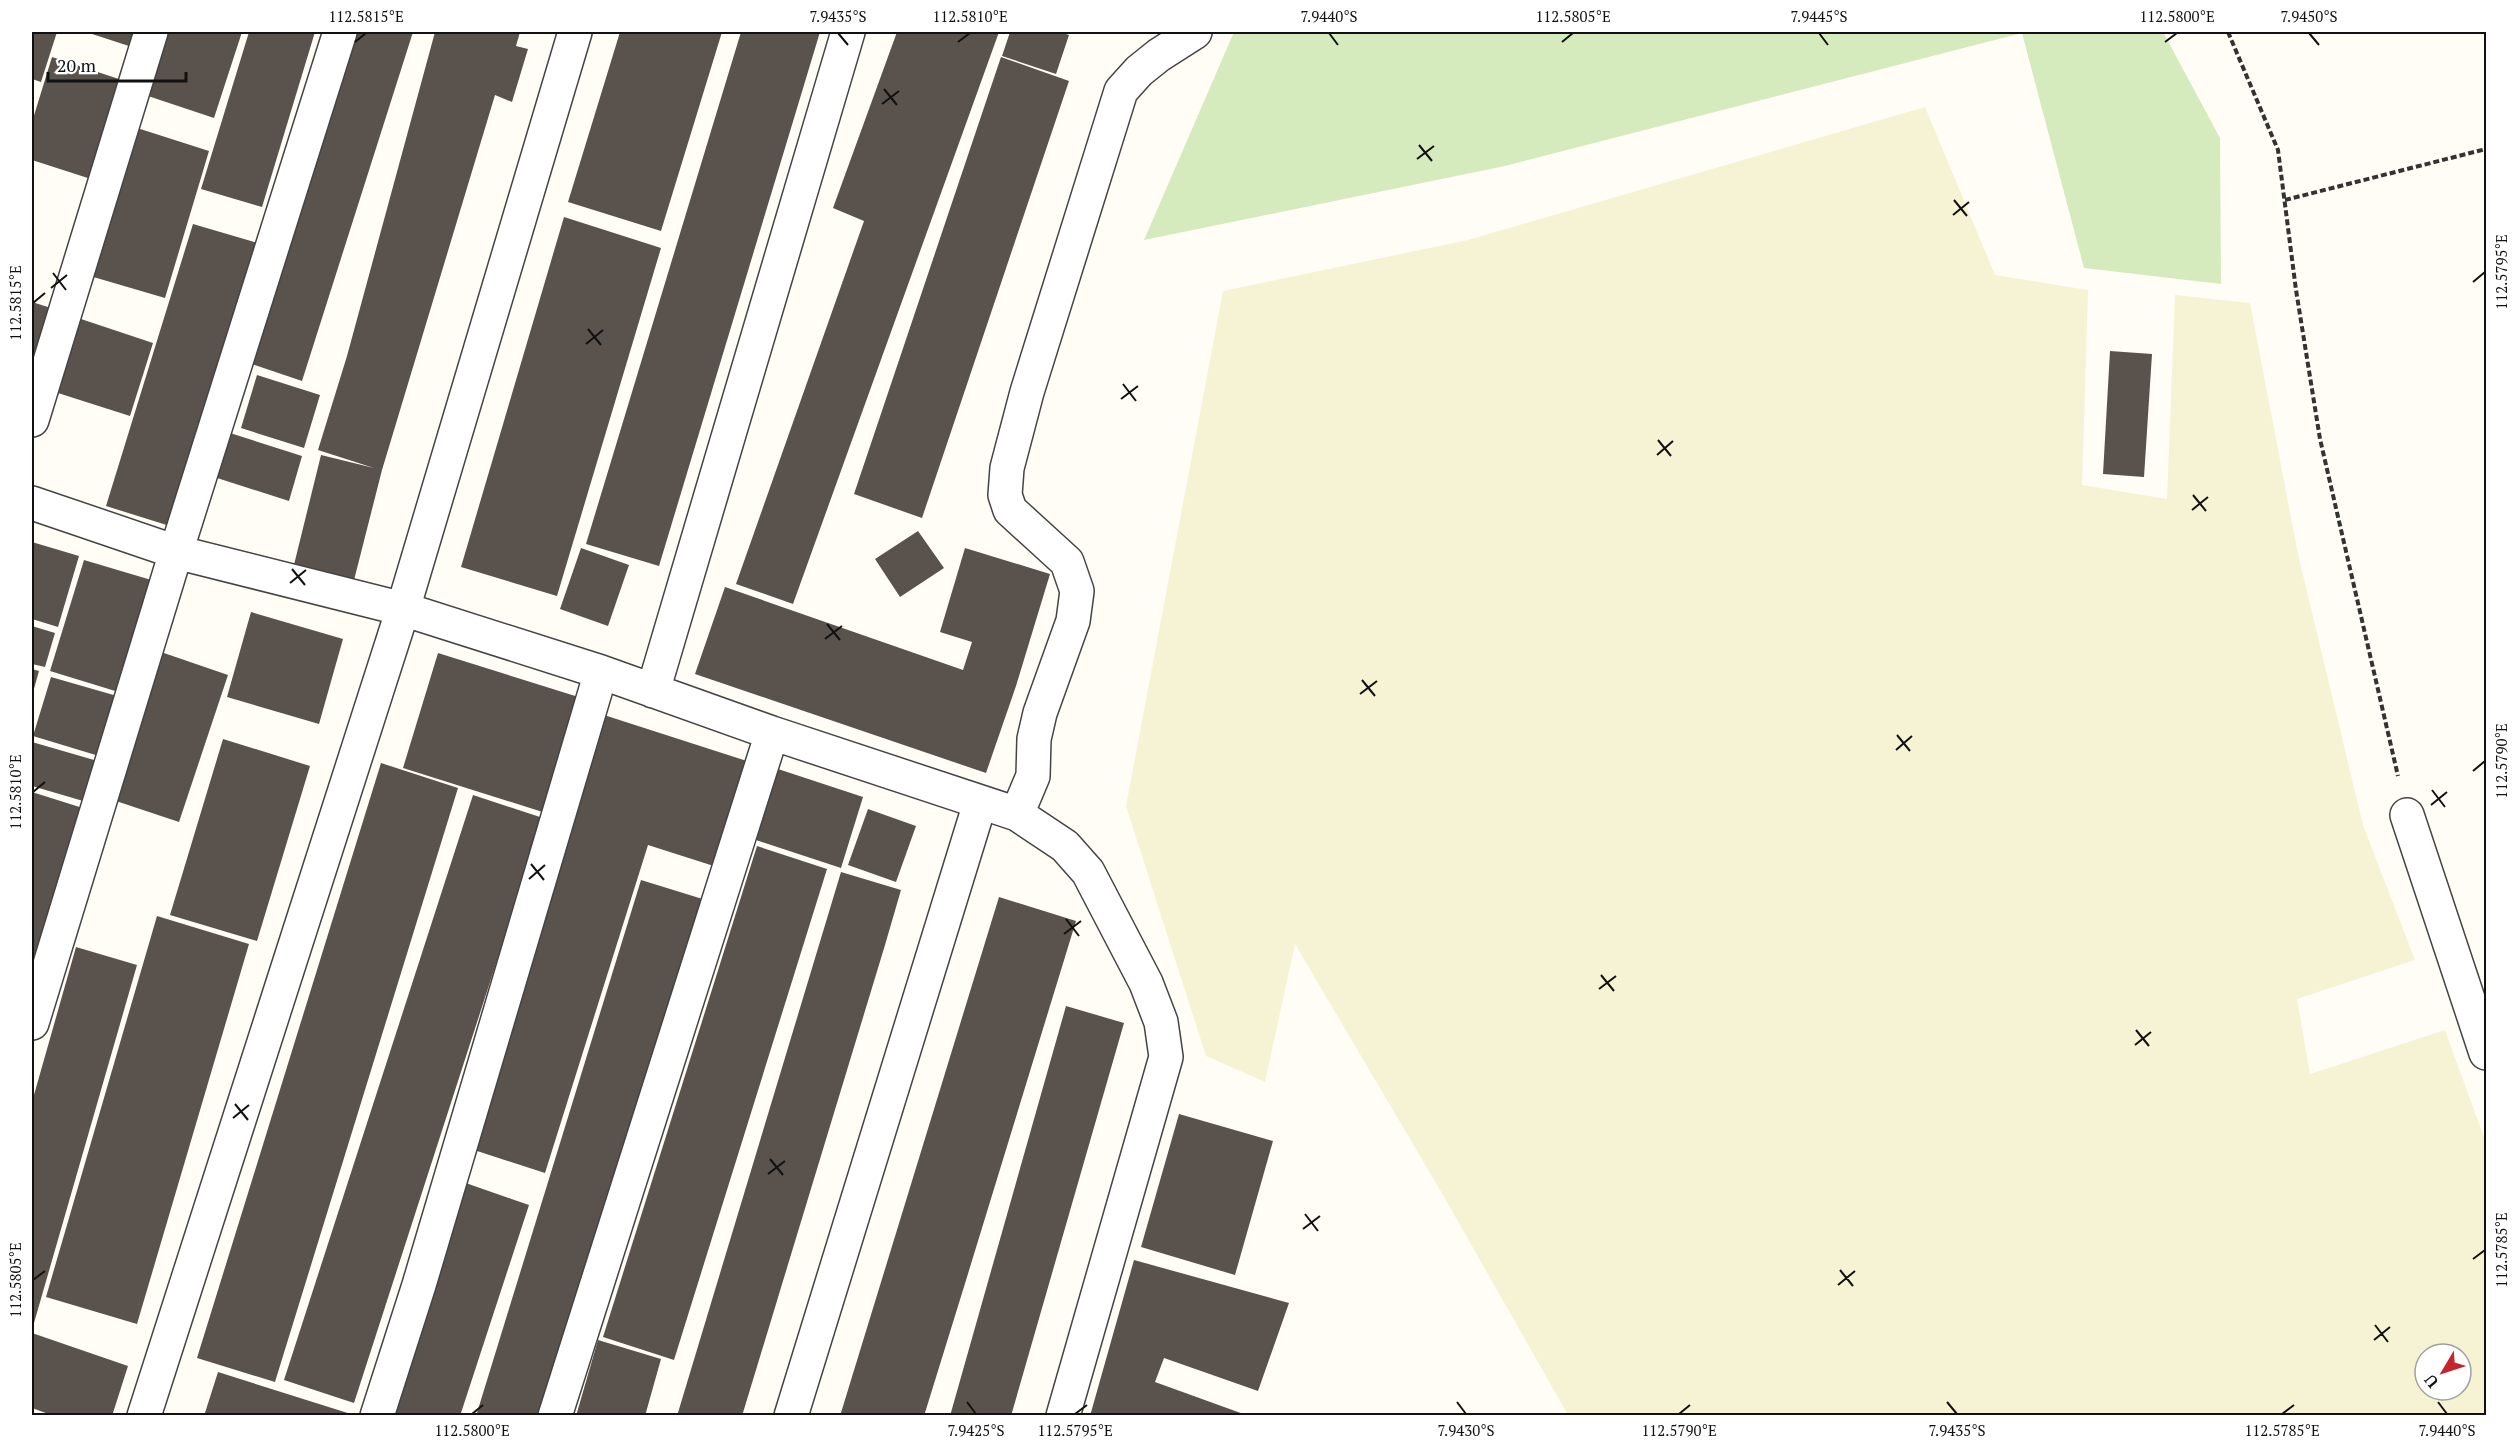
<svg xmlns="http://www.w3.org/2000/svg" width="2518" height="1447" viewBox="0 0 2518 1447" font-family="'PT Serif',serif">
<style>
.farmland{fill:#f6f3d4;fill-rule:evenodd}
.green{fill:#d5ebbd}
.building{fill:#5a524d}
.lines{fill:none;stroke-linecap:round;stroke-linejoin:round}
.minor-casing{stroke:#444;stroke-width:36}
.path{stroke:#333;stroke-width:4;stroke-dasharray:6 3;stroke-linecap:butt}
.minor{stroke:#fff;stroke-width:33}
.ticks{fill:none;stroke:#111;stroke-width:2}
.neatline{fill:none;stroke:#111;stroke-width:2}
.ticks-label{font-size:15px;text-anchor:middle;fill:#111}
</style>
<rect width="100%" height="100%" fill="#fffdf5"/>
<!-- farmland -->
<path class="farmland" d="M1925 107 1995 275 2088 290 2082 485 2167 499 2175 295 2250 303 2298 554 2363 825 2415 960 2297 999 2310 1074 2445 1030 2486 1143V1415H1568L1443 1195 1295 944 1265 1082 1206 1056 1126 806 1223 291 1468 240ZM2425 1354H2461V1390H2425Z"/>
<!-- green -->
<path class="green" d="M1234 32H2163L2220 138 2221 284 2084 268 2022 33 1505 166 1144 240Z"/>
<!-- building -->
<path class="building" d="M32 32H57L41 82 32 79Z
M86 32H140L135 48Z
M159 32H242L214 118 139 93Z
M249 32H315L262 207 201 189Z
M354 32H413L302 381 249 363Z
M435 32H520L516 46 528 49 512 102 495 95 382 470 351 592 291 577 321 455 374 468 318 450 347 356Z
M620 32H722L661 231 568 202Z
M741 32H820L659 566 586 544Z
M897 32H999L793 604 736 584 864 221 833 208Z
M1010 32H1060L1069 35 1056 74 1002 56Z
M52 57 125 81 94 180 32 160V122Z
M1001 57 1069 81 922 518 854 494Z
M134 127 209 151 165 298 90 276Z
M564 217 661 248 557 596 461 567Z
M193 224 261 244 173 527 106 506Z
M32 302 51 308 32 371Z
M81 319 153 343 130 416 58 393Z
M2110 351 2152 354 2144 477 2103 474Z
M257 375 320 395 304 448 241 428Z
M227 432 302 456 289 501 214 477Z
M918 531 944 568 900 597 875 559Z
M32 542 79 556 58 627 32 619Z
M581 548 629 565 608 626 560 609Z
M965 548 1050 574 1016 686 986 773 695 674 725 587 963 670 972 642 940 632Z
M84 560 158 582 125 694 50 671Z
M251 612 343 639 319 724 227 697Z
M32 626 55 633 45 667 32 664Z
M161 652 228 675 179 822 113 800Z
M438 653 588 700 552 815 403 768Z
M32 669 39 671 32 696Z
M51 677 117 696 99 756 33 736Z
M604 715 753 763 720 868 648 845 545 1173 468 1148Z
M223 739 310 766 257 941 170 915Z
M32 742 101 762 90 803 32 786Z
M381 763 458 788 275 1382 197 1358Z
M778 769 863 797 841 868 756 840Z
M32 792 89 810 32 996Z
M473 795 543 818 354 1403 284 1380Z
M868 809 916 826 896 882 848 865Z
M757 846 827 869 674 1360 603 1337Z
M841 872 901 890 885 945 742 1416H677Z
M641 880 709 901 550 1416H476Z
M999 897 1076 921 967 1277 924 1416H840Z
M157 916 249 944 137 1324 46 1297Z
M76 947 137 965 34 1323 32 1322V1102Z
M1066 1006 1124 1023 1011 1416H950Z
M1179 1114 1273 1141 1235 1275 1141 1247Z
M460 1181 529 1205 460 1416H382Z
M1134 1260 1289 1303 1258 1391 1164 1358 1155 1382 1249 1416H1090Z
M32 1333 128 1366 112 1416H54L32 1408Z
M598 1340 661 1359 645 1416H576Z
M218 1372 354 1415V1416H204Z"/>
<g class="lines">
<!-- minor casing -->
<g class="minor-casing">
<path id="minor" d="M32 420 151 32
M32 503 176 552 403 609 601 672 772 733 1017 814 1065 846 1088 872 1146 983 1161 1022 1166 1057 1063 1416
M653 691 848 32
M1017 814 1033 776 1034 739 1040 713 1073 621 1077 591 1067 562 1010 510 1005 495 1007 468 1027 392 1121 91 1139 71 1159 55 1195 32
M2407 815 2486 1053
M32 1023 176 552 340 32
M144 1416 403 609 575 32
M377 1416 419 1285 601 672
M555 1416 772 733
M791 1416 980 803"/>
</g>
<!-- path -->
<path class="path" d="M2228 32 2278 150 2296 290 2320 439 2398 776
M2285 200 2486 149"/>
<!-- minor -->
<use href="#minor" class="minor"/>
</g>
<!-- ticks -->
<path class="ticks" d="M838 33 848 45M1329 33 1338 45M1819 33 1828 45M2309 33 2319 45M355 42 366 33M958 42 970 33M1562 42 1573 33M2165 42 2177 33M884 89 897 105M882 104 899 91M1419 145 1432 161M1417 159 1434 146M1954 200 1967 216M1953 215 1969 202M53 273 66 290M2473 282 2485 272M51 288 67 275M33 303 45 293M588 329 601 345M586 344 603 330M1123 384 1136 401M1121 399 1138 386M1658 440 1671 456M1657 455 1673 441M2193 495 2206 511M2192 510 2208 497M292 569 305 585M290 583 306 570M827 624 840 640M825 639 842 626M1362 680 1375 696M1360 694 1377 681M1897 735 1910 751M1896 750 1912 736M2473 771 2485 761M2432 790 2445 807M33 792 45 782M2431 805 2447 792M531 864 544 880M529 879 545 865M1066 919 1079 936M1064 934 1081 921M1601 975 1614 991M1599 989 1616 976M2136 1030 2149 1046M2135 1045 2151 1032M235 1104 248 1120M233 1118 249 1105M770 1159 783 1175M768 1174 785 1161M1305 1214 1318 1231M1303 1229 1320 1216M2473 1259 2485 1250M1840 1270 1853 1286M33 1280 45 1271M1838 1285 1855 1271M2375 1325 2388 1342M2374 1340 2390 1327M967 1402 976 1414M1457 1402 1466 1414M1947 1402 1957 1414M2438 1402 2447 1414M472 1414 483 1405M1075 1414 1087 1405M1679 1414 1690 1405M2282 1414 2294 1405"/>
<!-- border -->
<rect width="2518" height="1447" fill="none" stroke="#ffffff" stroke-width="66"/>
<!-- north arrow -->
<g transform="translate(2443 1372) rotate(231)"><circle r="28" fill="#ffffff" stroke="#a0a0a0" stroke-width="1.5"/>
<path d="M0-4.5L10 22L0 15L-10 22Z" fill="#c4262e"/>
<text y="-9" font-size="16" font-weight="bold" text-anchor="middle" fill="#111111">U</text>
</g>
<!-- scale -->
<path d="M48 72v9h138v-9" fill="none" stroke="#111111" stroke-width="3"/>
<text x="57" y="72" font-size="18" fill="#111111" stroke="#ffffff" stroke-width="4.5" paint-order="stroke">20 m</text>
<rect x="33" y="33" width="2452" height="1381" class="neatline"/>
<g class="ticks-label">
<text x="366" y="22">112.5815°E</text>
<text x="838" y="22">7.9435°S</text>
<text x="970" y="22">112.5810°E</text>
<text x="1329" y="22">7.9440°S</text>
<text x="1573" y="22">112.5805°E</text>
<text x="1819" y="22">7.9445°S</text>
<text x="2177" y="22">112.5800°E</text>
<text x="2309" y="22">7.9450°S</text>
<text transform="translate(2502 272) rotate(-90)" y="5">112.5795°E</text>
<text transform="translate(16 303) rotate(-90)" y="5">112.5815°E</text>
<text transform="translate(2502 761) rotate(-90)" y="5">112.5790°E</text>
<text transform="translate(16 792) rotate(-90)" y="5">112.5810°E</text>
<text transform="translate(2502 1250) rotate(-90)" y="5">112.5785°E</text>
<text transform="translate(16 1280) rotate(-90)" y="5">112.5805°E</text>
<text x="472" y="1436">112.5800°E</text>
<text x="976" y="1436">7.9425°S</text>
<text x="1075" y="1436">112.5795°E</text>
<text x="1466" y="1436">7.9430°S</text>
<text x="1679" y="1436">112.5790°E</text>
<text x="1957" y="1436">7.9435°S</text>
<text x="2282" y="1436">112.5785°E</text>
<text x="2447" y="1436">7.9440°S</text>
</g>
</svg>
